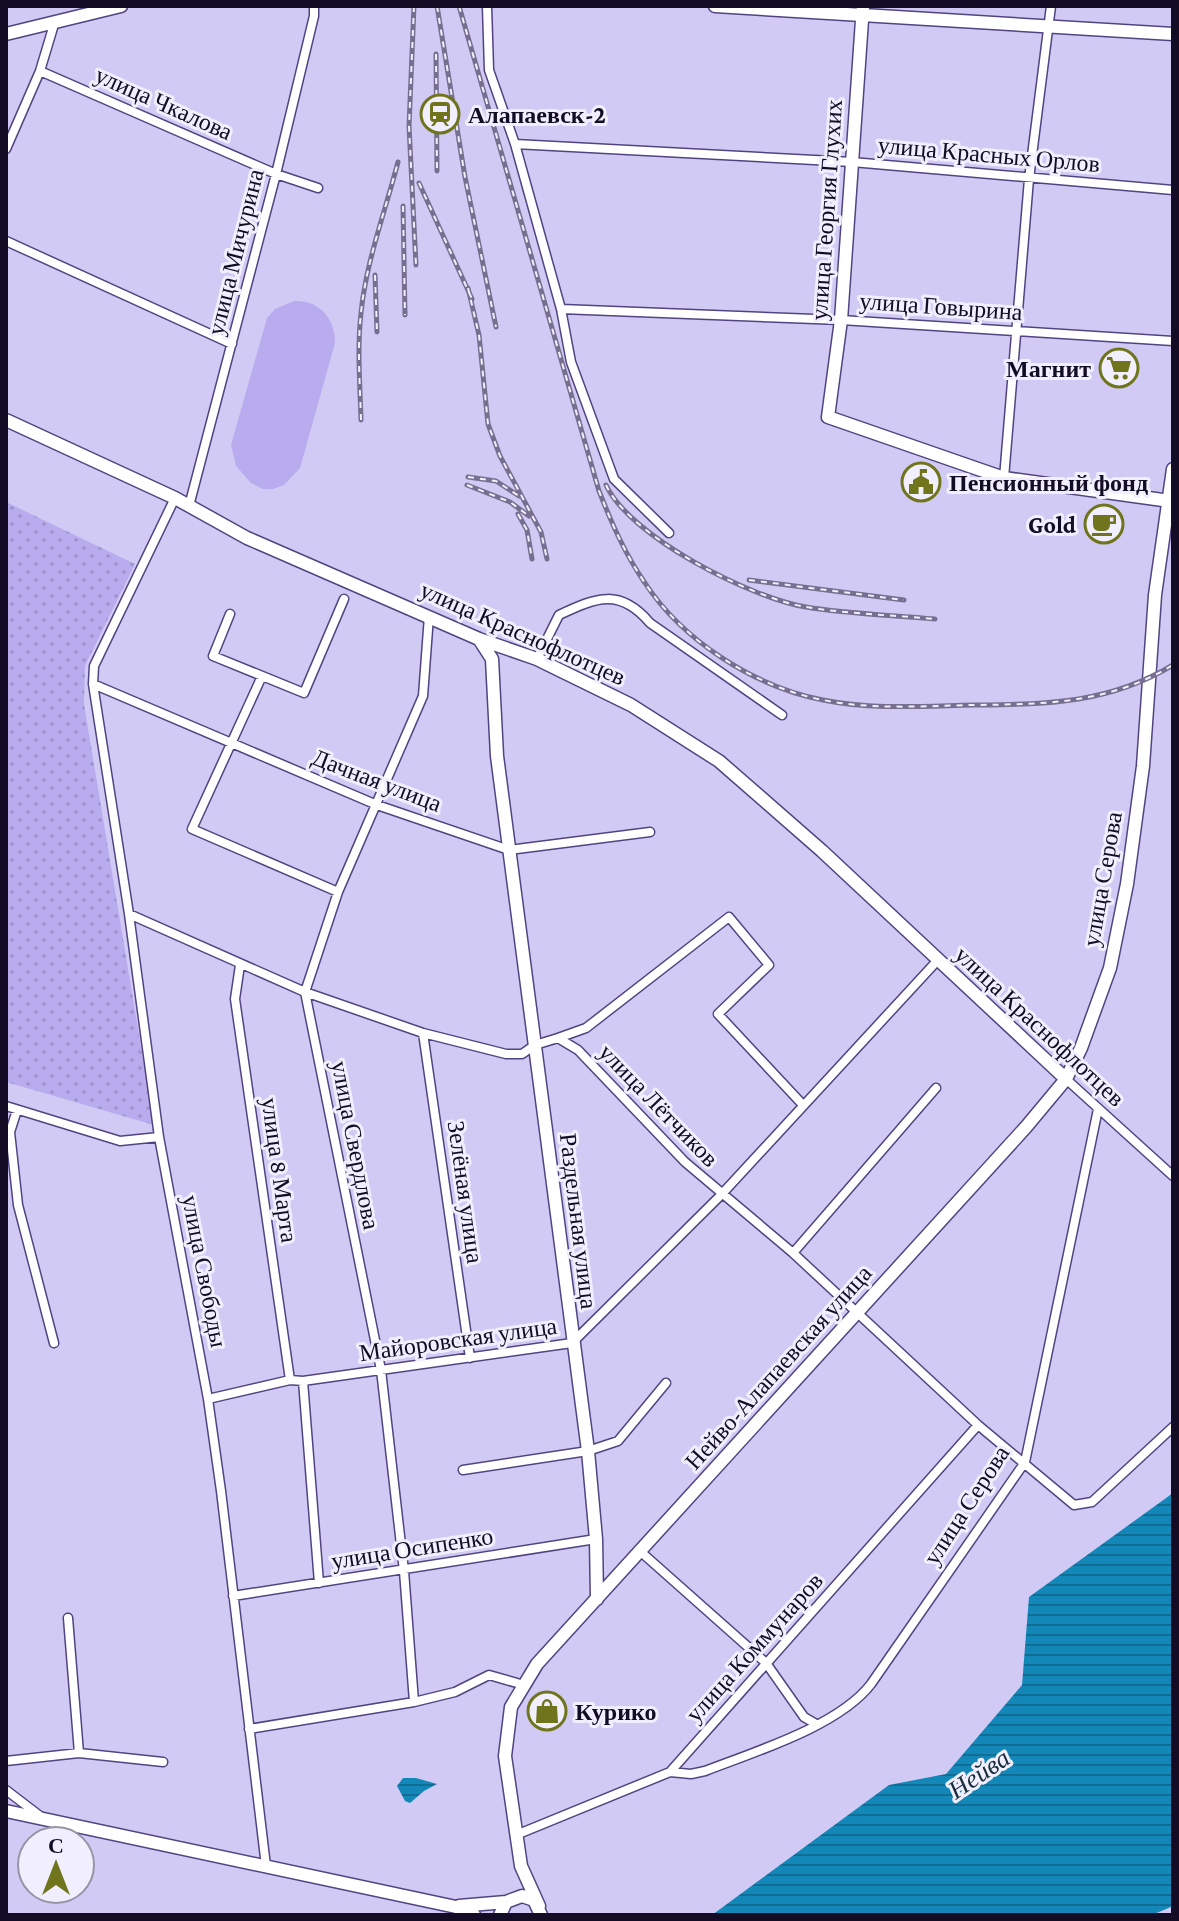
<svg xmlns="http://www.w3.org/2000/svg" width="1179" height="1921" viewBox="0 0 1179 1921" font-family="'Crimson Pro',serif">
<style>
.grass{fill:#b8acee}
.garden{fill:url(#garden-dots)}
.water{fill:url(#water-rules)}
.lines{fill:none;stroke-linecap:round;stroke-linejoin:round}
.street-casing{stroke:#524480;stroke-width:11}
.secondary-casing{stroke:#524480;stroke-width:15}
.street{stroke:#fff;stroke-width:8}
.secondary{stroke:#fff;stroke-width:12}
.rail-casing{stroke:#766f90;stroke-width:5}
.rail{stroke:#f1effd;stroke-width:2;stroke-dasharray:6;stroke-linecap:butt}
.labels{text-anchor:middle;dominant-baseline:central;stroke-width:6;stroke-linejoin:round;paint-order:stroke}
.street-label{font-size:24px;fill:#120c24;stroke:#f1effd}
.poi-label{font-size:24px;font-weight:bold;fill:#120c24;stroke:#f1effd;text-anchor:start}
.water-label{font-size:26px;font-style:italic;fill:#172d39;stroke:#f1effd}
</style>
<defs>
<pattern id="garden-dots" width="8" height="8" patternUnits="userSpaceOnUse" patternTransform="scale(2)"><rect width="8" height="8" fill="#b8acee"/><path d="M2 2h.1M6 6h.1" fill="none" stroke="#9d93cc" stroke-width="1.8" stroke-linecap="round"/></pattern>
<pattern id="water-rules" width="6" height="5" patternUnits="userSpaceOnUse" patternTransform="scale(2)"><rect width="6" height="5" fill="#1388b8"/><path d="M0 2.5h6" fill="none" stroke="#106e95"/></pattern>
</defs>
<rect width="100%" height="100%" fill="#d1caf4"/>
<!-- grass -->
<path class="grass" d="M294 301C320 300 335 319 335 343L300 468 284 485 273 489H263L251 483 236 466 231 445 267 318 275 309Z"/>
<!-- garden -->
<path class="garden" d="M6 502 135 564 85 666 84 704 154 1125 6 1082Z"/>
<!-- water -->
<path class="water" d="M1173 1493V1906L1152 1915H712L889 1785 946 1774 1022 1685 1029 1597Z
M403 1778H416L437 1784 424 1791 410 1803 405 1801 397 1786Z"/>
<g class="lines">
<!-- street casing -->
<g class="street-casing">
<path id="street" d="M487 6 489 70 515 144 561 309 571 362 614 479 669 533
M40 71 276 174 318 188
M515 144 852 162 1173 190
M6 149 40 71 55 21
M6 241 232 344
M561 309 841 320 1173 341
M1004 478 1029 179 1051 6
M175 498 94 666 93 684 129 914 159 1137 208 1399 221 1491 266 1866
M189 506 276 174 314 16V6
M230 614 213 656 304 693 344 599
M537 659 559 615C597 597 620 588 650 623L782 715
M262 676 192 829 338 892
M93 684 377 805 509 850 650 832
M129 914 305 992 423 1033 506 1054H522L535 1045 558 1038 578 1050 685 1162 793 1253 978 1425 1074 1505 1092 1502 1173 1427
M240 965 235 999 290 1380
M423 1033 470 1358
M558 1038 586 1028 729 917 769 965 718 1014 803 1105
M1066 1079 1173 1176
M6 1106 120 1141 159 1137
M17 1110 10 1132 18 1205 54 1343
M793 1253 936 1088
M303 1381 319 1583
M208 1399 290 1380 303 1381 572 1343 721 1195 937 961
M463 1470 588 1451 618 1441 666 1383
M641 1552 766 1663 804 1717 816 1724
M233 1596 596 1539
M68 1618 79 1753
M414 1702 404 1571 381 1370 305 992 338 892 423 696 429 616
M249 1729 414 1702 455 1692 489 1675 524 1685
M6 1761 79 1753 163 1762
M670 1772 691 1774 705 1771C754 1752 839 1726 871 1684L1025 1462 1098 1109
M6 1790 40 1816
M516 1835 670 1772 978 1425"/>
</g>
<!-- secondary casing -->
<g class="secondary-casing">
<path id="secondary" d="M715 6 1173 34
M863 6 841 320 828 417 1004 478 1170 501
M6 34 121 6
M6 420 175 498 247 538 479 639 537 659 631 705 719 761 822 851 1066 1079
M479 639 492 659 497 756 588 1451 596 1539 597 1599
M6 1811 456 1907 474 1915
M459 1906 506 1902
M539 1906 521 1866 505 1756 511 1707 537 1664 1026 1127 1066 1079 1081 1048 1110 968 1127 884 1143 766 1155 595 1173 469
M500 1915 506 1902 522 1896 534 1900 541 1915"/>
</g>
<!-- street -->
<use href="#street" class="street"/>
<!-- secondary -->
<use href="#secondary" class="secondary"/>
<!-- rail casing -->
<g class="rail-casing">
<path id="rail" d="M414 6 409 126 416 265
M437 6 465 177 496 327
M459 6 599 491C612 524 625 554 645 583 683 641 755 687 823 700 872 710 924 706 974 705 1047 704 1108 704 1173 665
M436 54 437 171
M419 183 472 299
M403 206 405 315
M375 275 377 332
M468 288 479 335 488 424 500 456 541 532 547 559
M361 420C360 384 357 349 361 313 366 262 385 212 398 162
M468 477 496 481 519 496
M467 485 510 502 529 516
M606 485C630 537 751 598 806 607 848 614 892 615 935 619
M518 514 527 530 532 559
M749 580 904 600"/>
</g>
<!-- rail -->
<use href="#rail" class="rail"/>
</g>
<!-- icons -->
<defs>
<g id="station-ring" transform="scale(2)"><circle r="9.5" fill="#f1effd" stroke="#70751d" stroke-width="1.5"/><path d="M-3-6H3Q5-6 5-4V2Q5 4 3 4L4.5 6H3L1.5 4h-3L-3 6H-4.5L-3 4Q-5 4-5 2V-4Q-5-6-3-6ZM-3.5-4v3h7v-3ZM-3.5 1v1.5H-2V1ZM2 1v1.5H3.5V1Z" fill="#70751d"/></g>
<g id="supermarket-ring" transform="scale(2)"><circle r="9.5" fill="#f1effd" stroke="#70751d" stroke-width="1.5"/><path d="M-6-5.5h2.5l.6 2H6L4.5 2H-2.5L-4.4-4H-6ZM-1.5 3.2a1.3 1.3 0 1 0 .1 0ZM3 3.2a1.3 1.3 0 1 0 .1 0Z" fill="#70751d"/></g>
<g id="civic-ring" transform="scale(2)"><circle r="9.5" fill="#f1effd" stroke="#70751d" stroke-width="1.5"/><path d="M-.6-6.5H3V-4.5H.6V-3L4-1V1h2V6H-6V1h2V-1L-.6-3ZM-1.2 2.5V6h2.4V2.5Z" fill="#70751d"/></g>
<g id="cafe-ring" transform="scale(2)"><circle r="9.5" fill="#f1effd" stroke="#70751d" stroke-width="1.5"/><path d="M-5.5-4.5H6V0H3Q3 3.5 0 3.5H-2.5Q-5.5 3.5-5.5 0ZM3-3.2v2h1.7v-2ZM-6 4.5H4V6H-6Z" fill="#70751d"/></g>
<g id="shop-ring" transform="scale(2)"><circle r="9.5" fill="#f1effd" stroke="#70751d" stroke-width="1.5"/><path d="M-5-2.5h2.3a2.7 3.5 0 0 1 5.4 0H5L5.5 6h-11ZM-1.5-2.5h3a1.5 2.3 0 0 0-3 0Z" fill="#70751d"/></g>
</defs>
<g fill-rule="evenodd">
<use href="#station-ring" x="440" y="114"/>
<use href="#supermarket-ring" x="1119" y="368"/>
<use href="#civic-ring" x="921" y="482"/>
<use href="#cafe-ring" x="1104" y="524"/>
<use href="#shop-ring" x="547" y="1711"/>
</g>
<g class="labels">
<!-- street labels -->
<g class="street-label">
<text transform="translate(164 103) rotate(24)">улица Чкалова</text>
<text transform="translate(989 154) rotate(5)">улица Красных Орлов</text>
<text transform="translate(826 210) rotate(-86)">улица Георгия Глухих</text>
<text transform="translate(235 252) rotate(-76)">улица Мичурина</text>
<text transform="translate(941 306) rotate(4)">улица Говырина</text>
<text transform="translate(523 633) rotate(24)">улица Краснофлотцев</text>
<text transform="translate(377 780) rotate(21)">Дачная улица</text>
<text transform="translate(1102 879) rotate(-80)">улица Серова</text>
<text transform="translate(1040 1026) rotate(43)">улица Краснофлотцев</text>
<text transform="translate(659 1105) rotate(46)">улица Лётчиков</text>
<text transform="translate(356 1145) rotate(79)">улица Свердлова</text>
<text transform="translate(280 1170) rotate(82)">улица 8 Марта</text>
<text transform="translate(466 1192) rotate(82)">Зелёная улица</text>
<text transform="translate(579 1221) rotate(83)">Раздельная улица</text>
<text transform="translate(205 1271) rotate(79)">улица Свободы</text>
<text transform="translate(458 1339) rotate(-8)">Майоровская улица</text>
<text transform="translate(778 1367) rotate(-48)">Нейво-Алапаевская улица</text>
<text transform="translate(966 1505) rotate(-57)">улица Серова</text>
<text transform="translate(412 1548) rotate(-9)">улица Осипенко</text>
<text transform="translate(754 1647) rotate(-48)">улица Коммунаров</text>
</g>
<!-- poi labels -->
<g class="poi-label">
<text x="468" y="114">Алапаевск-2</text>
<text x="1091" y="368" text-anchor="end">Магнит</text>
<text x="949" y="482">Пенсионный фонд</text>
<text x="1076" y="524" text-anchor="end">Gold</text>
<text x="575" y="1711">Курико</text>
</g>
<!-- water labels -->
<g class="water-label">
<text transform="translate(979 1774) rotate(-34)">Нейва</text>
</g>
</g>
<!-- border -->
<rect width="1179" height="1921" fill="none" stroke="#120c24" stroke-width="16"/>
<!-- north arrow -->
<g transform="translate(56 1865)"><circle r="38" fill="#f1effd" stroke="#9894a6" stroke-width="2"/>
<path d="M0-6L14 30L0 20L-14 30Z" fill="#70751d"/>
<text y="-12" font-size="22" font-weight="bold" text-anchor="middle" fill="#120c24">С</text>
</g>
</svg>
